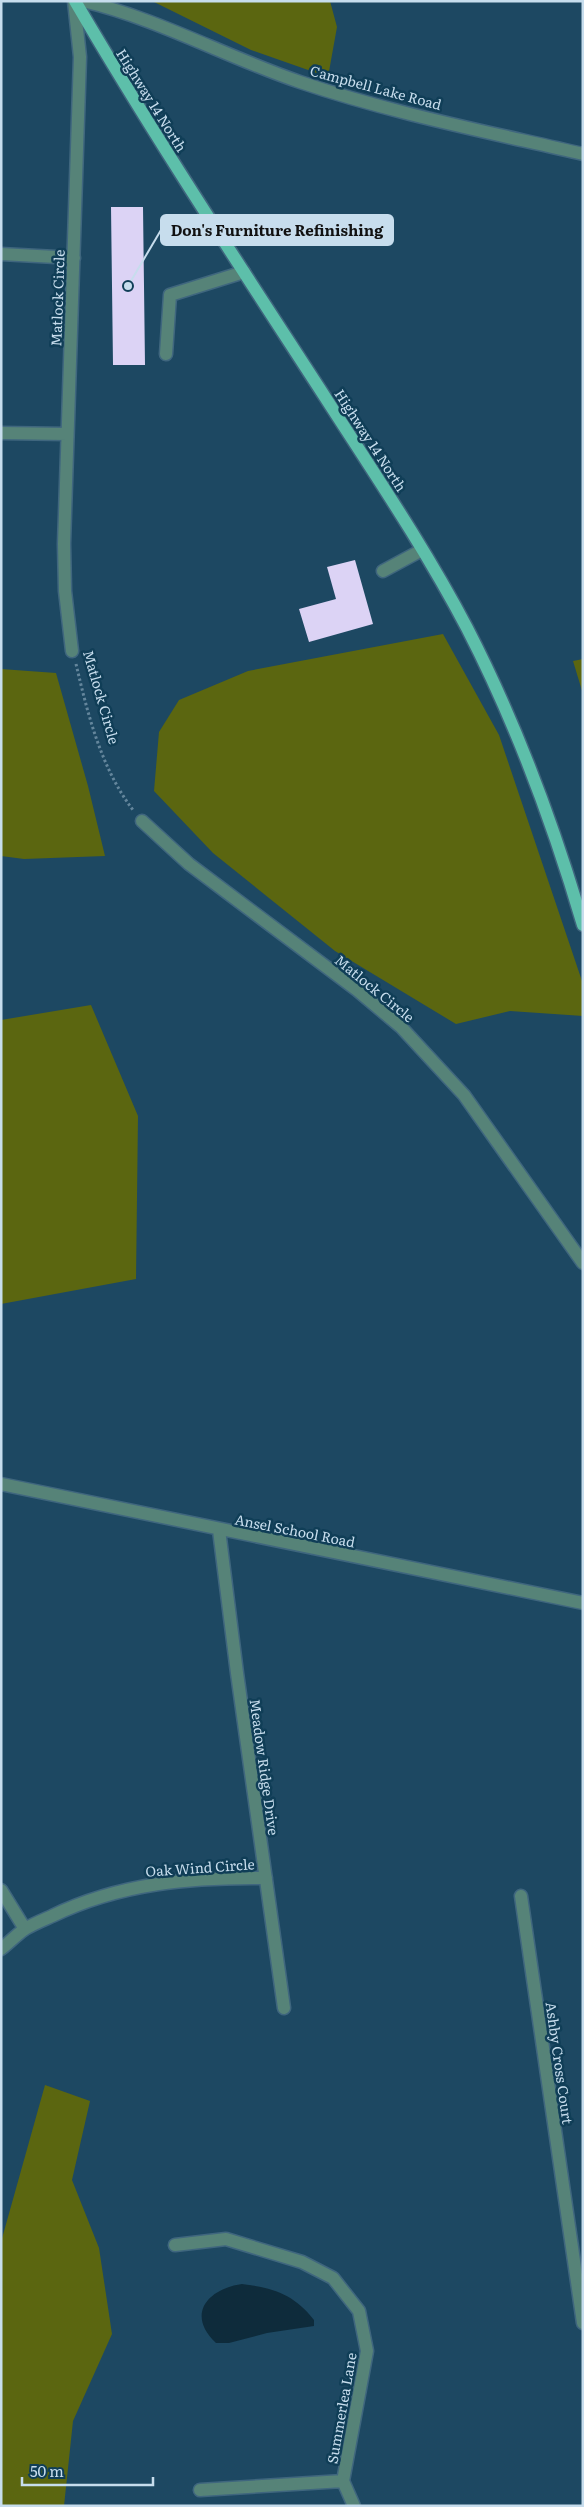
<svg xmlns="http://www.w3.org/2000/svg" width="584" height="2507" viewBox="0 0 584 2507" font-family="Literata,serif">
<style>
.green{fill:#5b6610}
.water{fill:#0e2b3b}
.building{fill:#dcd3f5}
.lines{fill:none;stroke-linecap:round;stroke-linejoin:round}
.minor-casing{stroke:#3f667e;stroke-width:15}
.major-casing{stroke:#3f667e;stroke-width:15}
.path{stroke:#64869c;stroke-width:3;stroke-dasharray:2.5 2.5;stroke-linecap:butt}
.minor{stroke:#568378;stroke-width:12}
.major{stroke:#5dbfaa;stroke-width:12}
.labels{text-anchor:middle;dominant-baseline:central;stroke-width:5;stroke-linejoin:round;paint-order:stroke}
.street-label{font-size:14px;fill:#c7dded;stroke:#103e57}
.leader{fill:none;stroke:#c7dded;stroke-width:2}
.callout-dot{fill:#c7dded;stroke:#103e57;stroke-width:2}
.callout{fill:#c7dded;stroke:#c7dded;stroke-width:2}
.callout-label{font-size:15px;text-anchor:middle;font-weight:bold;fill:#111}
</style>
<rect width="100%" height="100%" fill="#1d4862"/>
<!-- green -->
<path class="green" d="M152 1H330L337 27 328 77 251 50Z
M443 634 499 735 583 984V1016L510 1011 456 1024 335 951 213 853 154 791 159 732 179 700 248 671Z
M583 659V694L573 661Z
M1 669 56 673 88 786 105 856 24 859 1 856Z
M91 1005 138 1116 136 1279 1 1304V1020Z
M45 2085 90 2101 72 2180 99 2248 112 2334 73 2421 64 2506H1V2242Z"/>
<!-- water -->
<path class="water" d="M242 2284C273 2288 294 2294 314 2320V2326L267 2333 229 2343H216C186 2315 207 2289 242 2284Z"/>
<!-- building -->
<path class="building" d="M111 207H143L145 365H113Z
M355 560 373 624 309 642 299 609 336 599 327 567Z"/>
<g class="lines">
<!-- minor casing -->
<g class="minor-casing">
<path id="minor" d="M83 1C159 19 226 57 300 82 391 113 488 132 583 154
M1 254 74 258
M166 354 170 295 244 272
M1 433 67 434
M383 571 422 550
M72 651 65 591 64 544 80 57 74 1
M142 821 189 864 357 990 401 1027 464 1095 583 1263
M1 1484 583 1603
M219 1530 237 1673 284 2008
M1 1890 25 1929
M521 1896 583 2323
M1 1949C9 1943 16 1935 25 1929 33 1924 43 1920 52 1916 120 1883 192 1877 266 1878
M175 2245 226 2239 302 2262 333 2278 359 2311 367 2351 343 2481 354 2506
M200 2490 343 2481"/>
</g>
<!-- major casing -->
<g class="major-casing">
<path id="major" d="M75 1C154 136 240 266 325 397 374 473 425 548 467 628 516 723 553 823 583 925"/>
</g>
<!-- path -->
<path class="path" d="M76 664C88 715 101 768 133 810"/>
<!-- minor -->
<use href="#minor" class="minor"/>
<!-- major -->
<use href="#major" class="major"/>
</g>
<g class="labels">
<!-- street labels -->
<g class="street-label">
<text transform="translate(376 87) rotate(15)">Campbell Lake Road</text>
<text transform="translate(152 100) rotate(58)">Highway 14 North</text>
<text transform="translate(57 298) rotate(-88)">Matlock Circle</text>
<text transform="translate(371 440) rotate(57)">Highway 14 North</text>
<text transform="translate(102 697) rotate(74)">Matlock Circle</text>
<text transform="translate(375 988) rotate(39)">Matlock Circle</text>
<text transform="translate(295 1530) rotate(11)">Ansel School Road</text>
<text transform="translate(265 1767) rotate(82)">Meadow Ridge Drive</text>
<text transform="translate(200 1867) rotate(-4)">Oak Wind Circle</text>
<text transform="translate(560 2063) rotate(82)">Ashby Cross Court</text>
<text transform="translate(341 2408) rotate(-80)">Summerlea Lane</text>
</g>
</g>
<!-- callouts -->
<path class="leader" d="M128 286L161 230"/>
<circle class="callout-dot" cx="128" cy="286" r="5"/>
<rect class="callout" x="161" y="215" width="232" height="30" rx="5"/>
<g class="callout-label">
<text x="277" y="236">Don's Furniture Refinishing</text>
</g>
<!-- border -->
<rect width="584" height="2507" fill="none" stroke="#c7dded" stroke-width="5"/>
<!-- scale -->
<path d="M22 2477v8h131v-8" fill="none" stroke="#c7dded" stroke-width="2.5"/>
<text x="30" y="2477" font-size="15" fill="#c7dded" stroke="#103e57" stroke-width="4" paint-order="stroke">50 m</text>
</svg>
